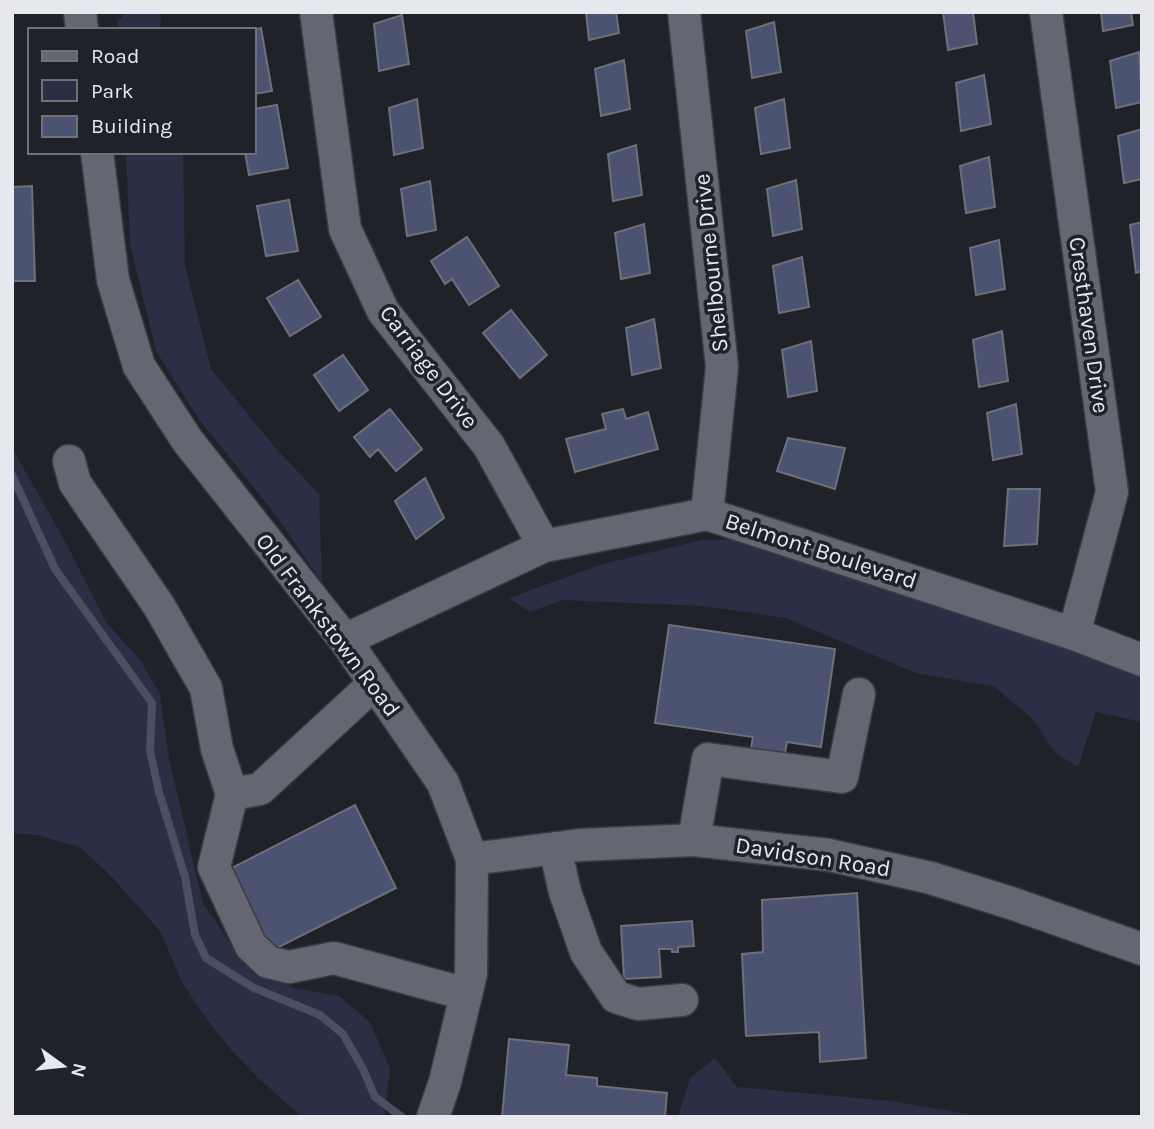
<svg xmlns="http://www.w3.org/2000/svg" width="1154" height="1129" viewBox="0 0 1154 1129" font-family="Karla,sans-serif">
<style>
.green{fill:#2a2f46}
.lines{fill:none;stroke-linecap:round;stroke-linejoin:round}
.stream{stroke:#4c4f61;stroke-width:8}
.building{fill:#4c5371;stroke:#6d6f7a;stroke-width:2}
.minor-casing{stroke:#3a3c43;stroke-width:35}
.minor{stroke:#646771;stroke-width:32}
.labels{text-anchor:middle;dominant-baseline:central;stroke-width:7;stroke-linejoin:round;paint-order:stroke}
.street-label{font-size:23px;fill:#e6e8ee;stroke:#20222a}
</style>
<rect width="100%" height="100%" fill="#20222a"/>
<!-- green -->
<path class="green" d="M126 12H161L160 30H118L117 22Z
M126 152H183L185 266 211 369 273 445 319 494 322 583 277 517 199 419 156 351 130 244Z
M12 448 66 543 106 622 140 660 160 694 169 759 203 903 244 964 294 988 339 996 370 1022 390 1069 384 1117H303L298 1113 259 1079 232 1051 205 1017 182 982 160 931 111 876 80 847 37 835 12 833Z
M702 540H751L971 611 1142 678V722L1096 712 1078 767 1054 752 1033 719 993 686 916 673 786 618 704 606 562 600 530 612 509 598 603 564Z
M715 1058 737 1087 890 1101 985 1117H678L690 1078Z"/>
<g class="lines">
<!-- stream -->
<path class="stream" d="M12 475 55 569 152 703 150 751 159 792 185 877 195 935 206 958 254 988 320 1015 343 1034 363 1069 375 1097 402 1117"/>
</g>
<!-- building -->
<path class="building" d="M586 12H616L619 33 589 40Z
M943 12H973L977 44 948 50Z
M1101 12H1131L1133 25 1103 31Z
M402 15 409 64 379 71 374 24Z
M774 22 781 72 752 78 746 31Z
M261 28 272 91 254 94 253 30Z
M1139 52 1142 102 1116 108 1110 61Z
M624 60 630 109 601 116 595 69Z
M984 75 991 124 961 131 956 83Z
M417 99 423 148 394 155 389 108Z
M784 99 790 148 761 154 755 108Z
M277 105 288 168 249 175 245 152H254V109Z
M1142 129V179L1124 183 1118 136Z
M636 145 642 195 613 201 608 154Z
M989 157 995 207 966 213 960 166Z
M796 180 802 229 773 236 767 189Z
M430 181 436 230 407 236 401 189Z
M32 186 35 281H12V187Z
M289 200 298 251 266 256 257 206Z
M1142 222V271L1136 273 1130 225Z
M644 224 650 273 621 279 615 233Z
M467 237 499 286 469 305 452 279 445 284 431 261Z
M999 240 1005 289 976 295 970 248Z
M802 257 809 307 779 313 773 266Z
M298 280 321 317 290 336 267 298Z
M511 310 547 355 520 378 483 333Z
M654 319 661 368 632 375 626 328Z
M1002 331 1008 381 979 387 973 340Z
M811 341 817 391 788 397 782 350Z
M343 355 368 390 339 411 314 375Z
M1016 404 1022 454 993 460 987 413Z
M390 409 422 449 396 471 378 449 370 457 354 437Z
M623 409 626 419 648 412 658 449 575 472 566 439 606 429 602 414Z
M788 438 845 448 835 489 777 471Z
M425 478 444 518 416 539 395 501Z
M1008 489H1040L1037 544 1004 546Z
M669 625 835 649 821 747 787 742 785 753 751 748 753 737 655 723Z
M355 805 396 888 263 955 222 873Z
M857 893 866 1058 820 1062 819 1032 746 1036 742 954 763 952 762 900Z
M692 921 694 946 678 947V952H672V949H659L661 977 624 979 621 926Z
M509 1039 569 1045 566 1075 597 1078V1086L667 1093 665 1117H502Z"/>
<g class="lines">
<!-- minor casing -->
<g class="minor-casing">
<path id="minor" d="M80 12 82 30
M316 12 345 229 383 311 489 446 544 546
M684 12 722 367 707 514
M1046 12 1112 492 1074 634
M97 152 113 280 139 366 187 440 345 640 443 783 472 859 471 974 445 1082 433 1117
M69 461 75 483 159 606 206 688 217 749 232 794 260 789 375 683
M345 640 544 546 707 514 1074 634 1142 660
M232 794 214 867 251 946 268 962 289 967 334 958 466 994
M694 840 708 759 842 777 859 694
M555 848 565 892 586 952 616 997 638 1004 682 1000
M472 859 580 845 694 840 829 855 931 878 1014 904 1142 949"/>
</g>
<!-- minor -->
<use href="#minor" class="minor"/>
</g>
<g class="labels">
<!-- street labels -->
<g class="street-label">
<text transform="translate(711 263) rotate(-96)">Shelbourne Drive</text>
<text transform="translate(1089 325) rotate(82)">Cresthaven Drive</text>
<text transform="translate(429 367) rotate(53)">Carriage Drive</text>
<text transform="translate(821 551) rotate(18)">Belmont Boulevard</text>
<text transform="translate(328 625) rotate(53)">Old Frankstown Road</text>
<text transform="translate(813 857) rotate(9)">Davidson Road</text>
</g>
</g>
<!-- border -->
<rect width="1154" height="1129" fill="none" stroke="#e6e8ee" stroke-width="28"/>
<!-- legend -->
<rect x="28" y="28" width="228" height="126" fill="#20222a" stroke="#6f7178" stroke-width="2"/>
<rect x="42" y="51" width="35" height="10" fill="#646771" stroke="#6f7178" stroke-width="2"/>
<text x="91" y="63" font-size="21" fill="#e6e8ee">Road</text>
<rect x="42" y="80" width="35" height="21" fill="#2a2f46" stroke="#6f7178" stroke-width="2"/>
<text x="91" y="98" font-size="21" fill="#e6e8ee">Park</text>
<rect x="42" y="116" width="35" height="21" fill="#4c5371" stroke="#6f7178" stroke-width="2"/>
<text x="91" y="133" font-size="21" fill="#e6e8ee">Building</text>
<!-- north arrow -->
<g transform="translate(63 1066) rotate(105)" stroke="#20222a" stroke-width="5" paint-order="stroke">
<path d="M0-5L12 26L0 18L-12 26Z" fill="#e6e8ee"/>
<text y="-10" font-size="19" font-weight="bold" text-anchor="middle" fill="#e6e8ee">N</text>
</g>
</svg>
